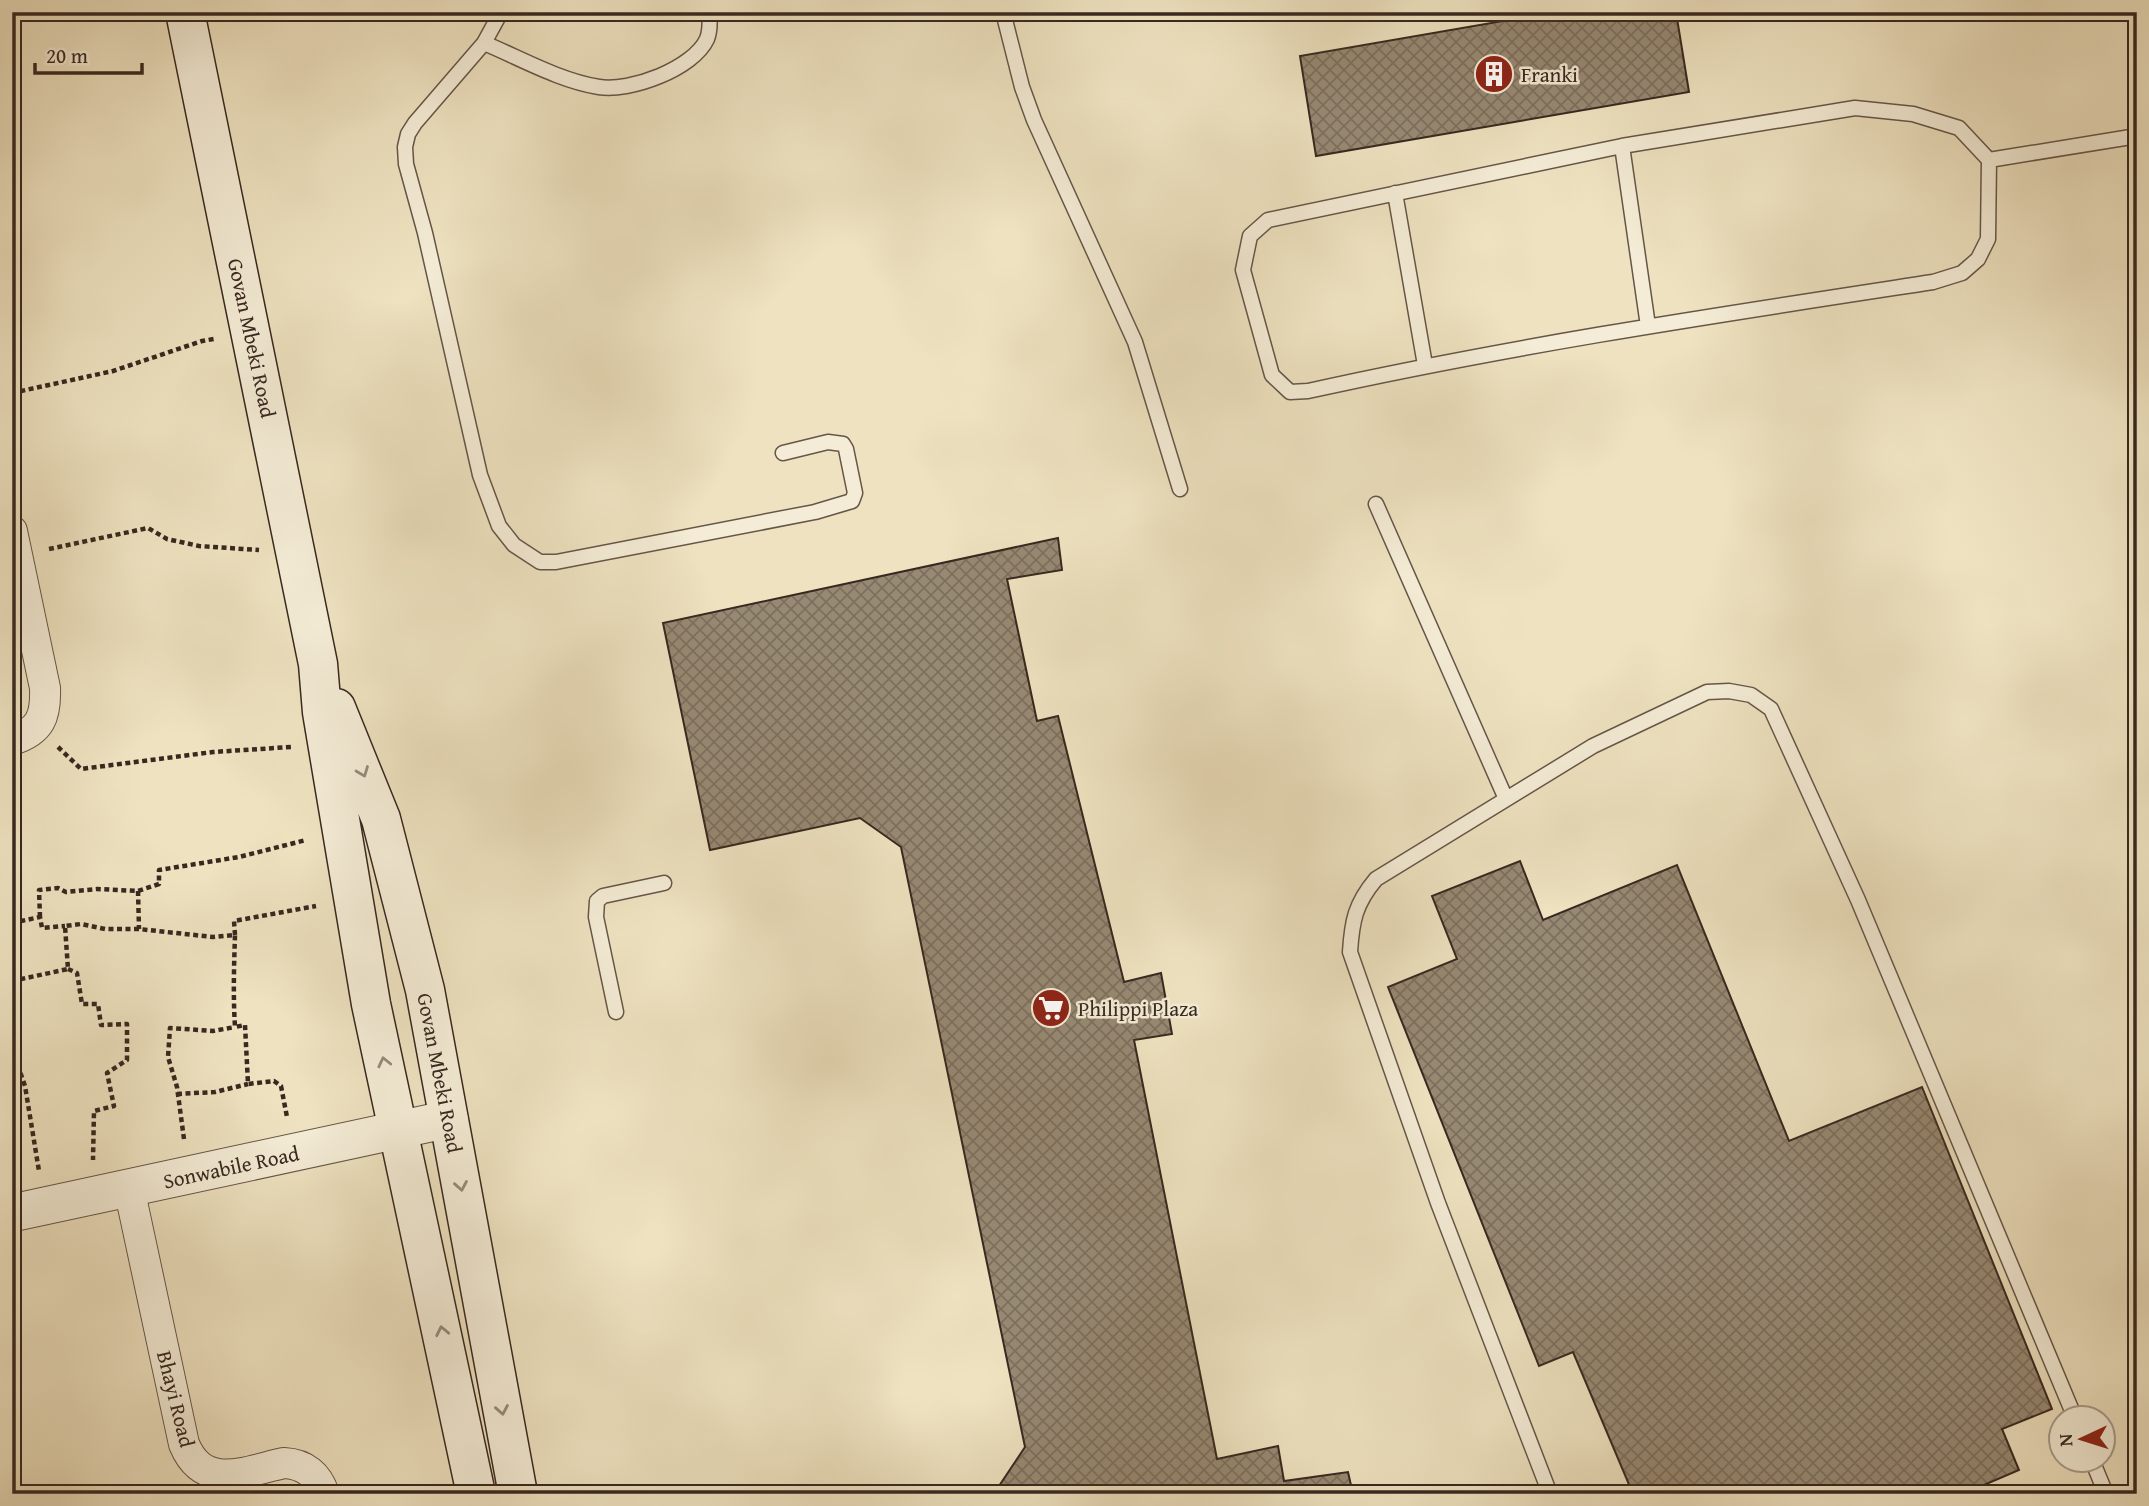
<svg xmlns="http://www.w3.org/2000/svg" width="2149" height="1506" viewBox="0 0 2149 1506" font-family="'Gentium Book Plus',serif">
<style>
.building{fill:url(#building-cross-hatch);stroke:#382820;stroke-width:2}
.lines{fill:none;stroke-linecap:round;stroke-linejoin:round}
.service-casing{stroke:#665648;stroke-width:17}
.minor-casing{stroke:#665648;stroke-width:32}
.tertiary-casing{stroke:#665648;stroke-width:39}
.secondary-casing{stroke:#382820;stroke-width:41}
.path{stroke:#382820;stroke-width:4.5;stroke-dasharray:5 3.5;stroke-linecap:butt}
.service{stroke:#f4ecd6;stroke-width:14}
.minor{stroke:#f4ecd6;stroke-width:30}
.tertiary{stroke:#f4ecd6;stroke-width:37}
.secondary{stroke:#f4ecd6;stroke-width:38}
.oneway{stroke:#968a7b}
.labels{text-anchor:middle;dominant-baseline:central;stroke-width:5;stroke-linejoin:round;paint-order:stroke}
.poi-label{font-size:21px;fill:#382820;stroke:#f4ecd6;text-anchor:start}
.street-label{font-size:21px;fill:#382820;stroke:#f4ecd6}
</style>
<defs>
<pattern id="building-cross-hatch" width="8" height="8" patternUnits="userSpaceOnUse" patternTransform="scale(1.75)"><rect width="8" height="8" fill="#978973"/><path d="M0 0l8 8M0 8l8-8" fill="none" stroke="#7c705e"/></pattern>
</defs>
<rect width="100%" height="100%" fill="#eee2c0"/>
<filter id="stains"><feTurbulence type="fractalNoise" baseFrequency=".00286" numOctaves="4"/><feColorMatrix values="0 0 0 0 .2 0 0 0 0 .09 0 0 0 0 .02 0 0 0 .5 -.17"/></filter>
<radialGradient id="worn" r=".72"><stop offset=".6" stop-color="#630" stop-opacity="0"/><stop offset="1" stop-color="#630" stop-opacity=".3"/></radialGradient>
<!-- building -->
<path class="building" d="M1555 12H1676L1689 92 1316 156 1300 56Z
M1058 538 1062 570 1007 579 1037 721 1058 716 1124 982 1161 973 1172 1034 1134 1040 1217 1459 1278 1446 1284 1481 1348 1472 1353 1494H958L999 1486 1025 1447 901 847 860 818 710 850 663 623Z
M1520 861 1543 920 1677 865 1789 1141 1922 1087 2052 1409 2002 1429 2019 1470 1963 1494H1633L1573 1352 1539 1366 1388 987 1457 959 1432 896Z"/>
<g class="lines">
<!-- service casing -->
<g class="service-casing">
<path id="service" d="M501 12 484 43 415 123 408 134 405 147 406 164 425 233 480 475 499 526 514 545 540 562H556L815 512 852 501 855 493 846 449 843 444 828 442 783 453
M1003 12 1022 87 1034 120 1135 342 1180 489
M484 43C520 58 560 81 599 87 630 92 693 69 707 39 710 31 710 21 709 12
M1855 108 1913 114 1959 128 1989 160 1988 239 1978 259 1962 273 1933 282C1724 314 1515 345 1308 391L1290 392 1272 375 1243 270 1250 236 1268 220 1622 146Z
M1622 146 1648 326
M1989 160 2137 136
M1395 193 1425 365
M1376 504 1506 799
M616 1012 596 917 597 901 603 896 664 883
M2092 1460 2106 1494
M1550 1494 1438 1203 1350 952C1352 921 1355 904 1376 879L1593 746 1707 692 1729 691 1751 695 1771 709 1858 900 2075 1418"/>
</g>
<!-- minor casing -->
<g class="minor-casing">
<path id="minor" d="M12 531 45 688C46 716 41 731 12 740
M129 1188 184 1444C204 1492 246 1471 284 1463 305 1464 318 1475 324 1494"/>
</g>
<!-- tertiary casing -->
<g class="tertiary-casing">
<path id="tertiary" d="M12 1213 449 1119"/>
</g>
<!-- secondary casing -->
<g class="secondary-casing">
<path id="secondary" d="M185 12 318 664 322 712 371 1004 476 1494
M336 708 381 819 425 990 518 1494"/>
</g>
<!-- path -->
<path class="path" d="M12 393 113 371 202 341 214 339
M49 549 148 528 167 539 199 546 259 550
M58 747 81 769 213 752 291 747
M138 891 139 929
M40 917 39 890 58 888 66 892 97 889 138 891 159 884V870L239 857 306 840
M12 923 40 917 42 928 65 926
M235 935 234 921 316 906
M68 969 77 973 82 1004H98L101 1025 127 1024V1060L107 1073 114 1106 94 1111 93 1160
M12 981 68 969 65 926 81 924 105 929H139L213 937 235 935C234 965 233 997 235 1027L245 1025 248 1084 274 1081 281 1086 287 1117
M12 1049 25 1086 39 1171
M177 1094 215 1092 248 1084
M184 1139 177 1087 168 1057 170 1028 213 1031 235 1027"/>
<!-- service -->
<use href="#service" class="service"/>
<!-- minor -->
<use href="#minor" class="minor"/>
<!-- tertiary -->
<use href="#tertiary" class="tertiary"/>
<!-- secondary -->
<use href="#secondary" class="secondary"/>
</g>
<!-- one-way arrows -->
<defs><path id="oneway-chevron" d="M-2-3.5L2.5 0L-2 3.5" fill="none" stroke-width="1.6" stroke-linecap="round" stroke-linejoin="round" transform="scale(1.75)"/></defs>
<g class="oneway">
<use href="#oneway-chevron" transform="translate(363 772) rotate(69)"/>
<use href="#oneway-chevron" transform="translate(384 1062) rotate(-103)"/>
<use href="#oneway-chevron" transform="translate(461 1186) rotate(80)"/>
<use href="#oneway-chevron" transform="translate(442 1331) rotate(-102)"/>
<use href="#oneway-chevron" transform="translate(502 1410) rotate(80)"/>
</g>
<!-- icons -->
<defs>
<g id="building-disc" transform="scale(2.0125)"><circle r="9.5" fill="#8f2418" stroke="#f4ecd6"/><path d="M-4-6H4V6H1V3H-1V6H-4ZM-2.5-4.3h1.7v1.8h-1.7ZM.8-4.3h1.7v1.8H.8ZM-2.5-1h1.7V.8h-1.7ZM.8-1h1.7V.8H.8Z" fill="#fff"/></g>
<g id="supermarket-disc" transform="scale(2.0125)"><circle r="9.5" fill="#8f2418" stroke="#f4ecd6"/><path d="M-6-5.5h2.5l.6 2H6L4.5 2H-2.5L-4.4-4H-6ZM-1.5 3.2a1.3 1.3 0 1 0 .1 0ZM3 3.2a1.3 1.3 0 1 0 .1 0Z" fill="#fff"/></g>
</defs>
<g fill-rule="evenodd">
<use href="#building-disc" x="1494" y="74"/>
<use href="#supermarket-disc" x="1051" y="1008"/>
</g>
<g class="labels">
<!-- poi labels -->
<g class="poi-label">
<text x="1521" y="74">Franki</text>
<text x="1078" y="1008">Philippi Plaza</text>
</g>
<!-- street labels -->
<g class="street-label">
<text transform="translate(252 338) rotate(78)">Govan Mbeki Road</text>
<text transform="translate(440 1073) rotate(79)">Govan Mbeki Road</text>
<text transform="translate(231 1167) rotate(-12)">Sonwabile Road</text>
<text transform="translate(176 1399) rotate(76)">Bhayi Road</text>
</g>
</g>
<!-- margin -->
<rect width="2149" height="1506" fill="none" stroke="#eee2c0" stroke-width="42"/>
<rect x="14" y="14" width="2121" height="1478" fill="none" stroke="#382820" stroke-width="3.5"/>
<rect x="21" y="21" width="2107" height="1464" fill="none" stroke="#382820" stroke-width="2"/>
<!-- north arrow -->
<g transform="translate(2082 1439) rotate(266)"><circle r="33" fill="#f4ecd6" stroke="#a99e8d" stroke-width="2"/>
<path d="M0-5L12 26L0 18L-12 26Z" fill="#8f2418"/>
<text y="-10" font-size="19" font-weight="bold" text-anchor="middle" fill="#382820">N</text>
</g>
<!-- scale -->
<path d="M35 63v10h107v-10" fill="none" stroke="#382820" stroke-width="3.5"/>
<text x="46" y="63" font-size="21" fill="#382820" stroke="#f4ecd6" stroke-width="5" paint-order="stroke">20 m</text>
<rect width="100%" height="100%" filter="url(#stains)"/>
<rect width="100%" height="100%" fill="url(#worn)"/>
</svg>
